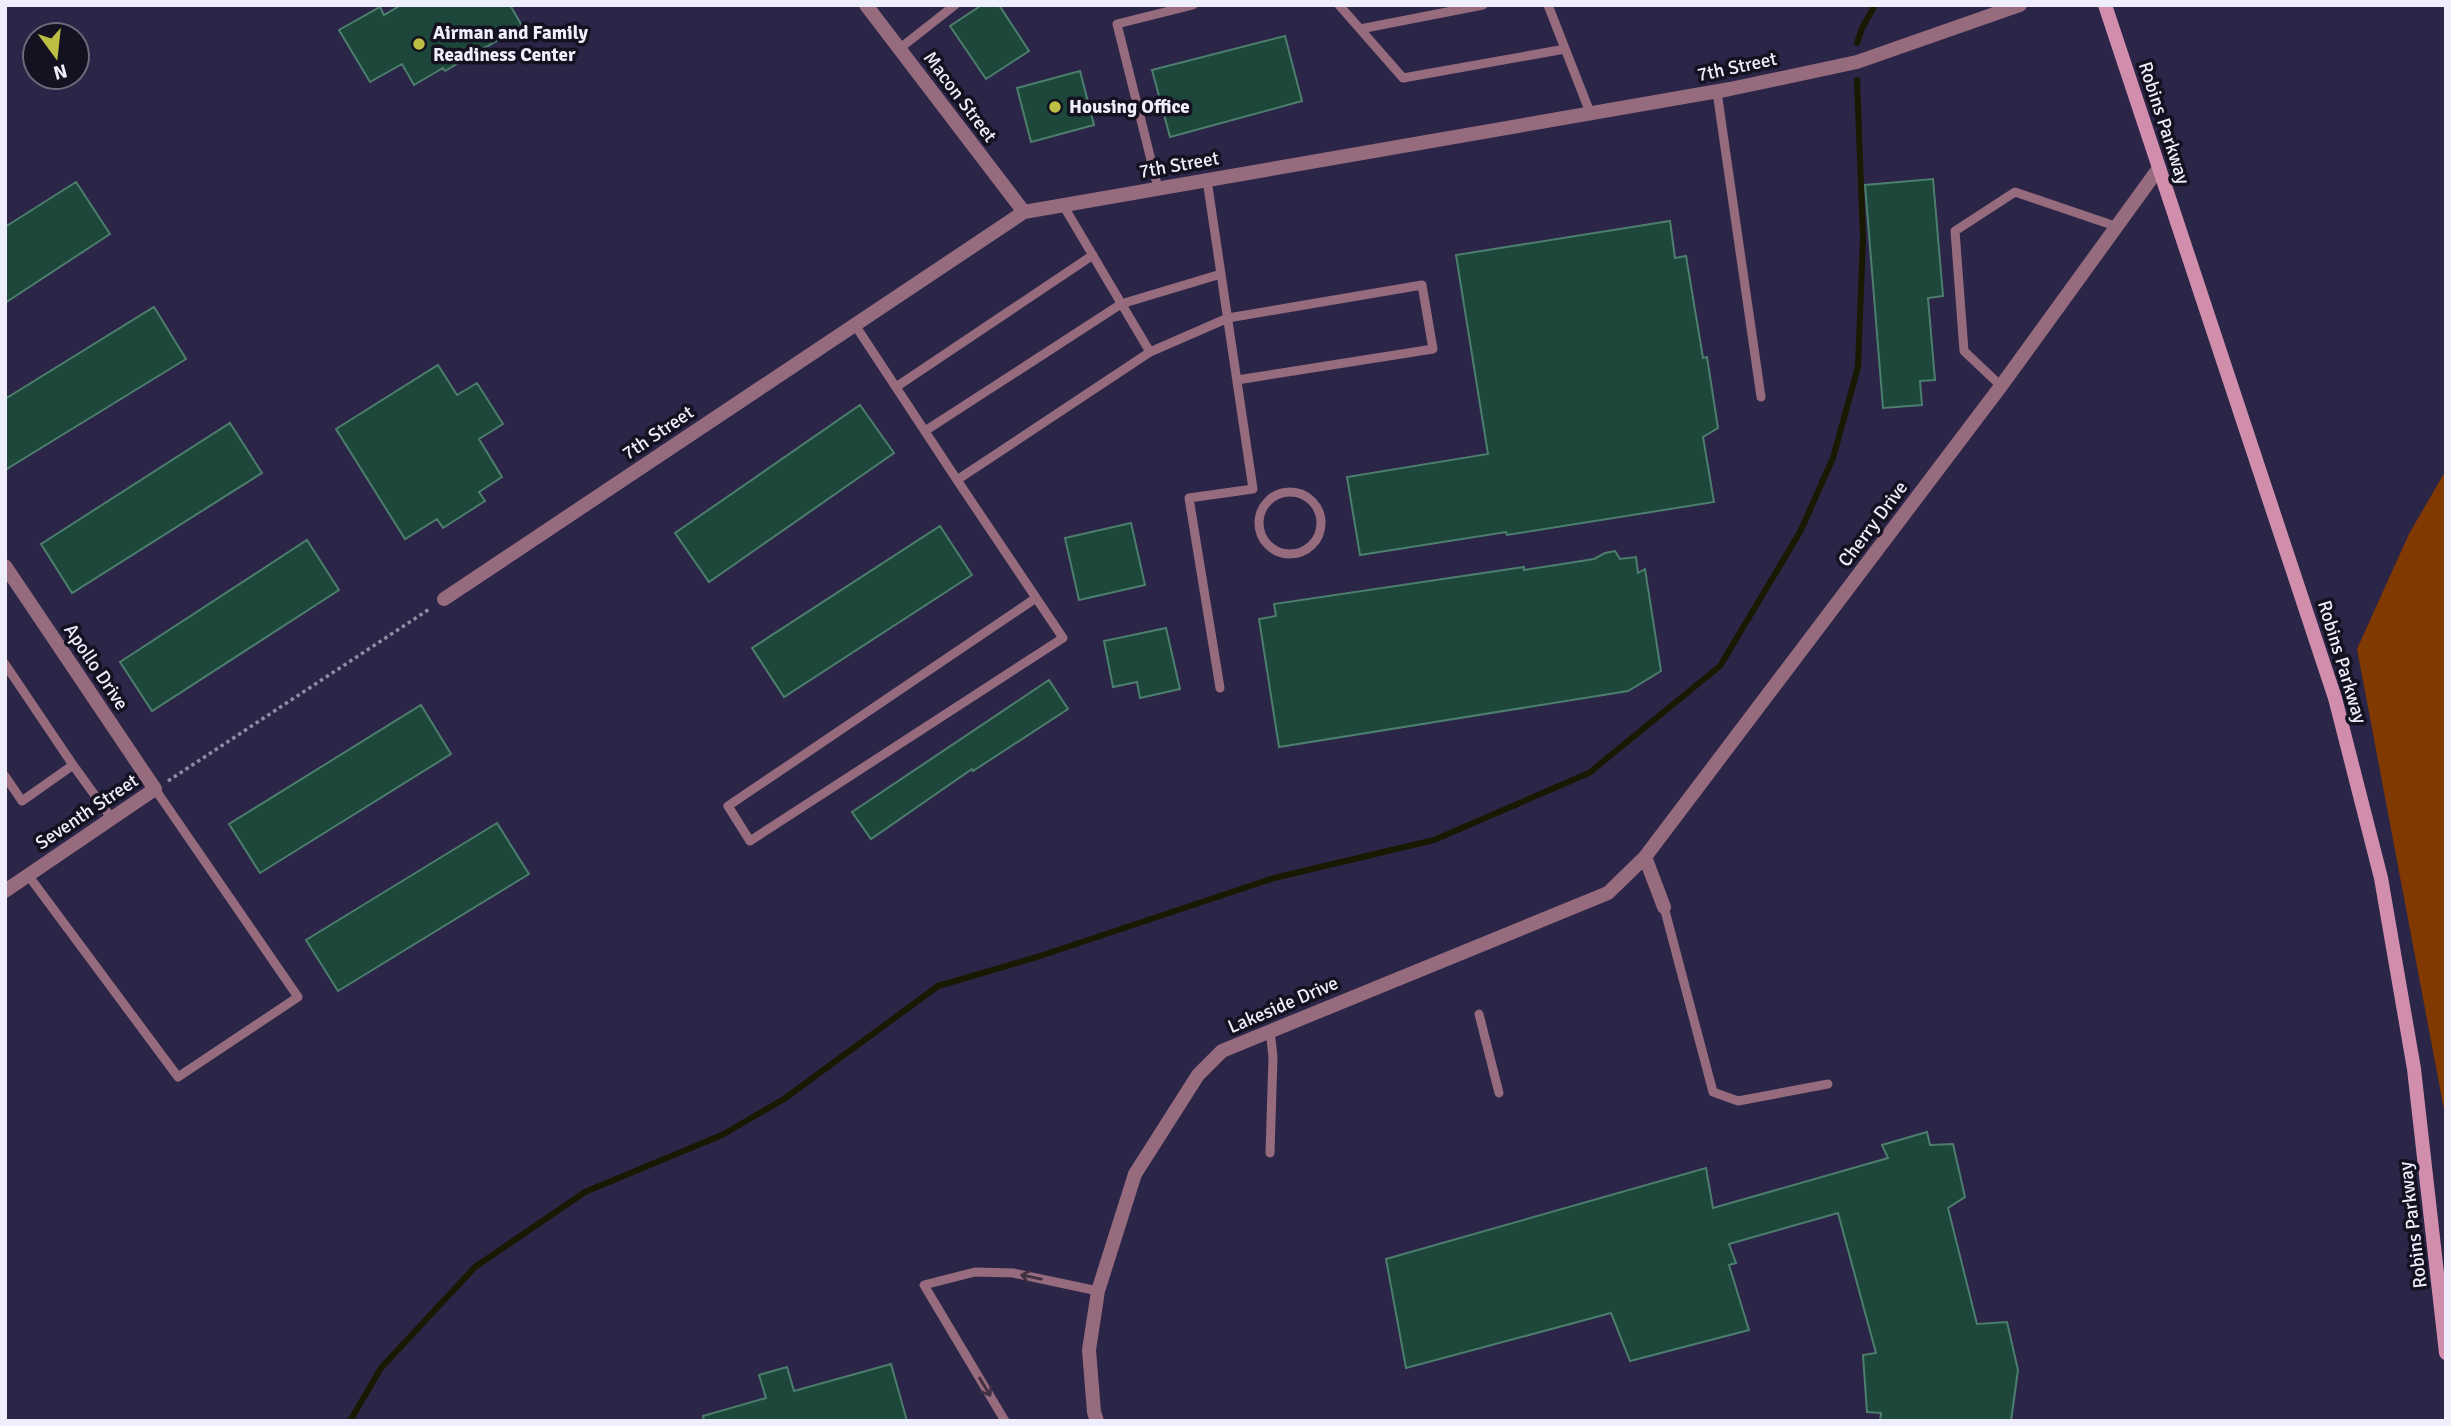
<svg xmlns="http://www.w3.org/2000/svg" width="2451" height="1426" viewBox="0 0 2451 1426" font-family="Signika,sans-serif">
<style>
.green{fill:#803900}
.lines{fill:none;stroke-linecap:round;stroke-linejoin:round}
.stream{stroke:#191900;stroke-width:6}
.building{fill:#1c473a;stroke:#4c7e6d;stroke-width:2}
.path{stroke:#8f8ca4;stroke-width:3.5;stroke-dasharray:3.5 3.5;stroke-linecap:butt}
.lane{stroke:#956b7d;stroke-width:9}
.street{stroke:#956b7d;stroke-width:14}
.secondary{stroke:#d18eac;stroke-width:14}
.oneway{stroke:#413041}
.poi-dot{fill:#bcbf44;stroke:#141120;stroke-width:2.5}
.labels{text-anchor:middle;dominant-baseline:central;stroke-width:7;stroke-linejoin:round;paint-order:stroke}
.poi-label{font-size:19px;font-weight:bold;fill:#efeefc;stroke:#141120;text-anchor:start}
.street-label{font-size:19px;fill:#efeefc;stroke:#141120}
</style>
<rect width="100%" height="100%" fill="#2b2547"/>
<!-- green -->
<path class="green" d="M2446 470V1120L2357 649 2409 534Z"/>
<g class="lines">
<!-- stream -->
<path class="stream" d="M1857 43 1862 28 1875 5
M350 1421 381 1368 475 1267 585 1192 722 1135 784 1099 938 986 1037 957 1274 878 1434 840 1589 773 1720 666 1800 532 1833 458 1858 367 1863 238 1857 80"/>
</g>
<!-- building -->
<path class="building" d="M401 5H510L522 26 445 71 443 68 414 85 402 64 370 82 339 30 380 7 384 15Z
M982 5H999L1029 51 986 79 950 26Z
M1285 36 1302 101 1170 137 1152 70Z
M1080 71 1094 125 1031 142 1017 88Z
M1933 179 1943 296 1928 298 1935 380 1920 381 1922 405 1883 408 1865 185Z
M76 182 110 234 5 303V227Z
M1670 221 1675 258 1686 256 1703 358 1707 357 1718 428 1703 437 1714 502 1507 535 1506 532 1360 555 1347 477 1488 454 1456 255Z
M154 307 186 359 5 470V399Z
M438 365 457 395 477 383 503 424 479 439 502 477 479 492 485 501 443 528 437 519 405 539 336 429Z
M860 405 894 453 709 582 675 533Z
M230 423 262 473 72 593 41 544Z
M1131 523 1145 585 1079 600 1065 538Z
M940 526 972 575 784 697 752 648Z
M307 540 339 590 152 711 120 662Z
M1615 551 1620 559 1636 557 1638 573 1645 569 1661 671 1628 691 1279 747 1259 619 1276 616 1274 604 1524 567V570L1594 559 1605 553Z
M1166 628 1180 689 1140 698 1137 682 1113 687 1104 641Z
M1049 680 1068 709 973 771 972 769 871 839 852 812Z
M421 705 451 754 260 873 229 824Z
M497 823 529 874 338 991 306 940Z
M1927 1132 1930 1145 1953 1144 1965 1197 1948 1208 1977 1324 2007 1322 2018 1370 2011 1421H1880L1881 1413 1867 1412 1863 1355 1876 1353 1838 1213 1729 1244 1736 1263 1729 1265 1749 1330 1630 1361 1611 1313 1406 1368 1386 1259 1706 1168 1713 1208 1888 1158 1882 1145Z
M891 1364 907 1421H704L703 1416 766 1398 759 1375 787 1367 794 1391Z"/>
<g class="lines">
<!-- path -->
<path class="path" d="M168 781 431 608"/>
<!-- lane -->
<path class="lane" d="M1339 5 1403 78 1565 49
M1548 5 1591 115
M1360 29 1483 5
M899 49 955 5
M1717 92 1761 397
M1207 180 1253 489 1189 498 1220 688
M1158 188 1117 24 1193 5
M1063 205 1150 352
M855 325 957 480 1150 352 1228 318 1422 285 1433 349 1237 380
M2001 386 1964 351 1955 231 2015 192 2115 226
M896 387 1093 255
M925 431 1121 304 1221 274
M957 480 1063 638 750 841 728 806 1036 598
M1259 523a31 31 0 1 1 62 0a31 31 0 1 1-62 0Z
M5 664 73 765
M5 776 22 801 73 765 112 819
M28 875 178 1077 298 997 155 789
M1664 907 1713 1092 1738 1101 1828 1084
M1479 1014 1499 1093
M1270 1030 1273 1057 1270 1153
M1005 1421 924 1285 975 1272 1013 1273 1098 1291"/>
<!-- street -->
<path class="street" d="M866 5 1024 212
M5 566 155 789 5 891
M444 599 1024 212 1730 89 1857 62 2020 5
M1664 907 1645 857 2001 386 2159 168
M1097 1421 1094 1412 1089 1350 1098 1291 1135 1174 1198 1075 1222 1051 1608 893 1645 857"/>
<!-- secondary -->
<path class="secondary" d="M2105 5 2335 698 2381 878 2414 1069 2446 1353"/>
</g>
<!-- one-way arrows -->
<defs><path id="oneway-shaft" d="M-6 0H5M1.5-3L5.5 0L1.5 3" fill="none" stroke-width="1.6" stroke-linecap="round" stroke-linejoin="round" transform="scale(1.75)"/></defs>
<g class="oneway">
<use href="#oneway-shaft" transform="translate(1031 1277) rotate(-168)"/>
<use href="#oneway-shaft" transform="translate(985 1387) rotate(59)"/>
</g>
<!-- markers -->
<g class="poi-dot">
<circle cx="419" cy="44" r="7"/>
<circle cx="1055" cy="107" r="7"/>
</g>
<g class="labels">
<!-- poi labels -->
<g class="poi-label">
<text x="433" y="33">Airman and Family<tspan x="433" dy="22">Readiness Center</tspan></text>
<text x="1069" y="107">Housing Office</text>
</g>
<!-- street labels -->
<g class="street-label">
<text transform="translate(1737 67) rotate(-12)">7th Street</text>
<text transform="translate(960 97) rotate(53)">Macon Street</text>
<text transform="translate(2164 123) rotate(72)">Robins Parkway</text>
<text transform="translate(1179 165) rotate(-10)">7th Street</text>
<text transform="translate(658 433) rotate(-34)">7th Street</text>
<text transform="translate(1873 524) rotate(-53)">Cherry Drive</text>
<text transform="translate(2342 662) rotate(73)">Robins Parkway</text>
<text transform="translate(96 667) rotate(56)">Apollo Drive</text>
<text transform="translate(87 812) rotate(-34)">Seventh Street</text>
<text transform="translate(1283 1005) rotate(-23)">Lakeside Drive</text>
<text transform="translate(2413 1225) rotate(-97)">Robins Parkway</text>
</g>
</g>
<!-- border -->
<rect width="2451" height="1426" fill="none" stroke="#efeefc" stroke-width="14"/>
<!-- north arrow -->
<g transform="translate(56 56) rotate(165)"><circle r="33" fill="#141120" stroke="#6c6978" stroke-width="2"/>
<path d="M0-5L12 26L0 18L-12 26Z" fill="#bcbf44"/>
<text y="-10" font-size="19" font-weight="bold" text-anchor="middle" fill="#efeefc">N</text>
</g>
</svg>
